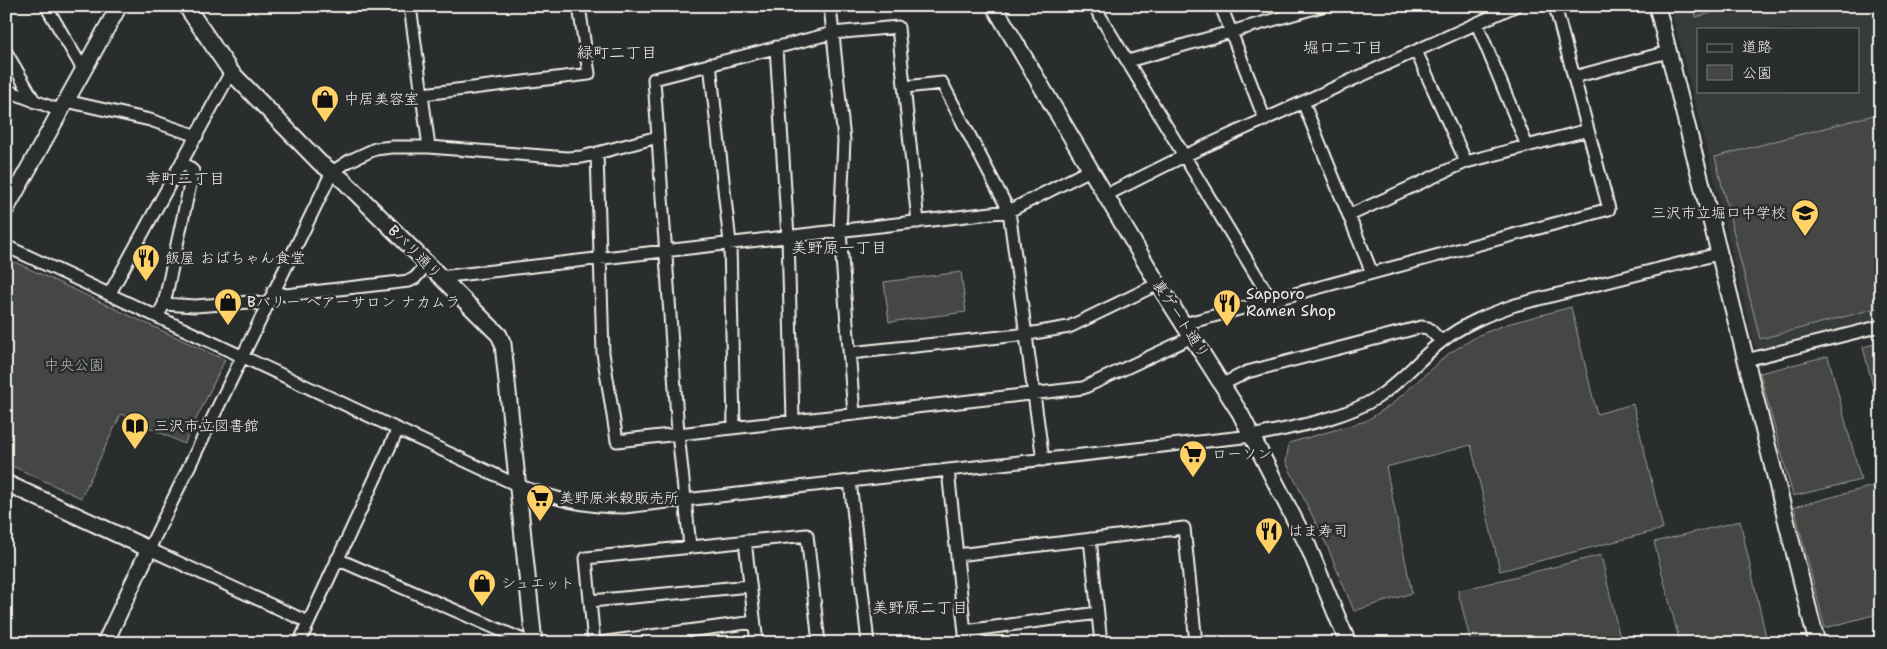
<svg xmlns="http://www.w3.org/2000/svg" width="1887" height="649" viewBox="0 0 1887 649" font-family="'Shantell Sans','Klee One',sans-serif">
<style>
.built{fill:#373a3a;fill-rule:evenodd}
.green{fill:#444645;stroke:#9c9c96}
.lines{fill:none;stroke-linecap:round;stroke-linejoin:round}
.street-casing{stroke:#f4f1e8;stroke-width:15}
.secondary-casing{stroke:#f4f1e8;stroke-width:19}
.street{stroke:#2a2d2e;stroke-width:11}
.secondary{stroke:#2a2d2e;stroke-width:15}
.labels{text-anchor:middle;dominant-baseline:central;stroke-width:5;stroke-linejoin:round;paint-order:stroke}
.poi-label{font-size:15px;fill:#f4f1e8;stroke:#2a2d2e;text-anchor:start}
.street-label{font-size:15px;fill:#f4f1e8;stroke:#2a2d2e}
.park-label{font-size:15px;fill:#b6b5af;stroke:#2a2d2e}
.neighbourhood-label{font-size:16px;fill:#f4f1e8;stroke:#2a2d2e}
</style>
<rect width="100%" height="100%" fill="#2a2d2e"/>
<filter id="ink" filterUnits="userSpaceOnUse"><feTurbulence type="fractalNoise" baseFrequency=".02" numOctaves="2"/><feDisplacementMap in="SourceGraphic" scale="10" xChannelSelector="R" yChannelSelector="G"/><feConvolveMatrix kernelMatrix="1 2 1 2 8 2 1 2 1" color-interpolation-filters="sRGB"/></filter>
<g filter="url(#ink)">
<!-- built -->
<path class="built" d="M1670 6H1881V319L1760 350 1754 344 1707 150ZM1698 29H1858V91H1698Z"/>
<!-- green -->
<path class="green" d="M1693 6H1737L1696 17Z
M1881 113V307L1760 339 1715 157Z
M6 258 225 360 184 444 121 414 81 498 6 463Z
M961 272 966 312 889 322 884 282Z
M1571 307 1597 414 1633 404 1663 529 1500 571 1471 445 1386 467 1412 593 1354 611 1328 548 1286 462 1289 443 1366 421 1392 404 1448 354 1479 335 1507 324Z
M1881 342V419L1863 347Z
M1828 356 1861 480 1793 496 1760 373Z
M1881 484V613L1825 628 1794 507Z
M1740 521 1767 641 1680 643 1654 542Z
M1601 555 1621 643H1471L1458 591Z"/>
<g class="lines">
<!-- street casing -->
<g class="street-casing">
<path id="street" d="M46 6 84 71
M410 6 429 147
M830 6 844 140 840 232 854 414
M1094 6 1271 300
M1221 6 1265 120
M1477 24 1527 146
M776 47 788 237 793 420
M1416 51 1466 162
M6 52 35 102
M1128 61 1322 6
M710 64 730 243 734 427
M1574 77 1668 52
M905 87 942 83 1009 211 1043 460
M6 90 61 111
M423 94 589 74 579 6
M66 101 150 120 197 136
M1303 102 1372 273
M597 153 603 353 617 441 1083 388 1192 337
M1106 195 1186 155 1515 6
M1350 215 1466 162 1588 130
M6 246 517 485C558 499 580 507 624 507L850 481 868 643
M440 277 1009 211 1090 170
M273 291 286 295 409 281 415 278 427 264
M110 293 231 72
M164 304 195 306 250 302 267 305
M158 316 164 304 193 171 182 161
M1184 324 1609 209 1555 6
M850 353 1028 334 1069 327 1158 284
M1746 360 1881 326
M1223 384 1247 372 1421 327 1428 328 1441 341
M948 470 966 643
M850 481 1252 436C1293 427 1342 420 1378 397 1402 381 1419 359 1441 342 1463 324 1489 314 1515 305L1718 254
M1090 539 1101 643
M745 541 757 643
M690 546 678 433 654 79 833 33 898 27 918 222
M957 555 1184 528 1196 643
M337 559 530 643
M591 601 750 586
M308 622 149 549 332 172 349 161 375 149 392 147H429L567 158 582 157 658 137
M965 631 1098 613
M299 643 398 429
M594 643 586 558 807 535 819 643
M599 643 754 622"/>
</g>
<!-- secondary casing -->
<g class="secondary-casing">
<path id="secondary" d="M186 6 231 72 320 163 343 180 499 335 503 344 534 643
M994 6 1158 284 1240 413 1308 546 1348 643
M1657 6 1817 643
M6 209 119 6
M6 483 149 549 105 643"/>
</g>
<!-- street -->
<use href="#street" class="street"/>
<!-- secondary -->
<use href="#secondary" class="secondary"/>
</g>
</g>
<!-- icons -->
<defs>
<g id="shop-pin" transform="scale(1.4375)"><path d="M0 17L-7.5 6A9.5 9.5 0 1 1 7.5 6Z" fill="#ffd166" stroke="#2a2d2e"/><path d="M-5-2.5h2.3a2.7 3.5 0 0 1 5.4 0H5L5.5 6h-11ZM-1.5-2.5h3a1.5 2.3 0 0 0-3 0Z" fill="#111"/></g>
<g id="school-pin" transform="scale(1.4375)"><path d="M0 17L-7.5 6A9.5 9.5 0 1 1 7.5 6Z" fill="#ffd166" stroke="#2a2d2e"/><path d="M0-5L7-2L0 1L-7-2ZM-4 1L0 2.5L4 1V4Q0 6-4 4Z" fill="#111"/></g>
<g id="restaurant-pin" transform="scale(1.4375)"><path d="M0 17L-7.5 6A9.5 9.5 0 1 1 7.5 6Z" fill="#ffd166" stroke="#2a2d2e"/><path d="M-5-6h1v4h1v-4h1v4h1v-4h1v5L-1.5 .5V6h-2V.5L-5-1ZM5-6V6H3V1.5H1.5Q1.5-4 5-6Z" fill="#111"/></g>
<g id="library-pin" transform="scale(1.4375)"><path d="M0 17L-7.5 6A9.5 9.5 0 1 1 7.5 6Z" fill="#ffd166" stroke="#2a2d2e"/><path d="M-6-4Q-3-5.5-.7-3.5V5Q-3 3-6 4ZM6-4Q3-5.5 .7-3.5V5Q3 3 6 4Z" fill="#111"/></g>
<g id="supermarket-pin" transform="scale(1.4375)"><path d="M0 17L-7.5 6A9.5 9.5 0 1 1 7.5 6Z" fill="#ffd166" stroke="#2a2d2e"/><path d="M-6-5.5h2.5l.6 2H6L4.5 2H-2.5L-4.4-4H-6ZM-1.5 3.2a1.3 1.3 0 1 0 .1 0ZM3 3.2a1.3 1.3 0 1 0 .1 0Z" fill="#111"/></g>
</defs>
<g fill-rule="evenodd">
<use href="#shop-pin" x="325" y="99"/>
<use href="#school-pin" x="1805" y="213"/>
<use href="#restaurant-pin" x="146" y="258"/>
<use href="#shop-pin" x="228" y="302"/>
<use href="#restaurant-pin" x="1227" y="303"/>
<use href="#library-pin" x="135" y="426"/>
<use href="#supermarket-pin" x="1193" y="454"/>
<use href="#supermarket-pin" x="540" y="498"/>
<use href="#restaurant-pin" x="1269" y="531"/>
<use href="#shop-pin" x="482" y="583"/>
</g>
<g class="labels">
<!-- poi labels -->
<g class="poi-label">
<text x="344" y="99">中居美容室</text>
<text x="1786" y="213" text-anchor="end">三沢市立堀口中学校</text>
<text x="165" y="258">飯屋 おばちゃん食堂</text>
<text x="1246" y="294">Sapporo<tspan x="1246" dy="17">Ramen Shop</tspan></text>
<text x="247" y="302">Bバリー ヘアーサロン ナカムラ</text>
<text x="154" y="426">三沢市立図書館</text>
<text x="1212" y="454">ローソン</text>
<text x="559" y="498">美野原米穀販売所</text>
<text x="1288" y="531">はま寿司</text>
<text x="501" y="583">シュエット</text>
</g>
<!-- street labels -->
<g class="street-label">
<text transform="translate(415 252) rotate(45)">Bバリ通り</text>
<text transform="translate(1181 319) rotate(57)">裏ゲート通り</text>
</g>
<!-- park labels -->
<g class="park-label">
<text x="74" y="365">中央公園</text>
</g>
<!-- neighbourhood labels -->
<g class="neighbourhood-label">
<text x="1343" y="47">堀口二丁目</text>
<text x="617" y="52">緑町二丁目</text>
<text x="185" y="178">幸町二丁目</text>
<text x="839" y="247">美野原一丁目</text>
<text x="920" y="607">美野原二丁目</text>
</g>
</g>
<!-- margin -->
<rect width="1887" height="649" fill="none" stroke="#2a2d2e" stroke-width="25"/>
<rect x="12" y="12" width="1862" height="624" fill="none" stroke="#f4f1e8" stroke-width="2" filter="url(#ink)"/>
<!-- legend -->
<rect x="1697" y="28" width="162" height="65" fill="#2a2d2e" stroke="#7b7b78"/>
<rect x="1707" y="44" width="25" height="8" fill="#2a2d2e" stroke="#7b7b78"/>
<text x="1742" y="52" font-size="15" fill="#f4f1e8">道路</text>
<rect x="1707" y="65" width="25" height="15" fill="#444645" stroke="#7b7b78"/>
<text x="1742" y="78" font-size="15" fill="#f4f1e8">公園</text>
</svg>
